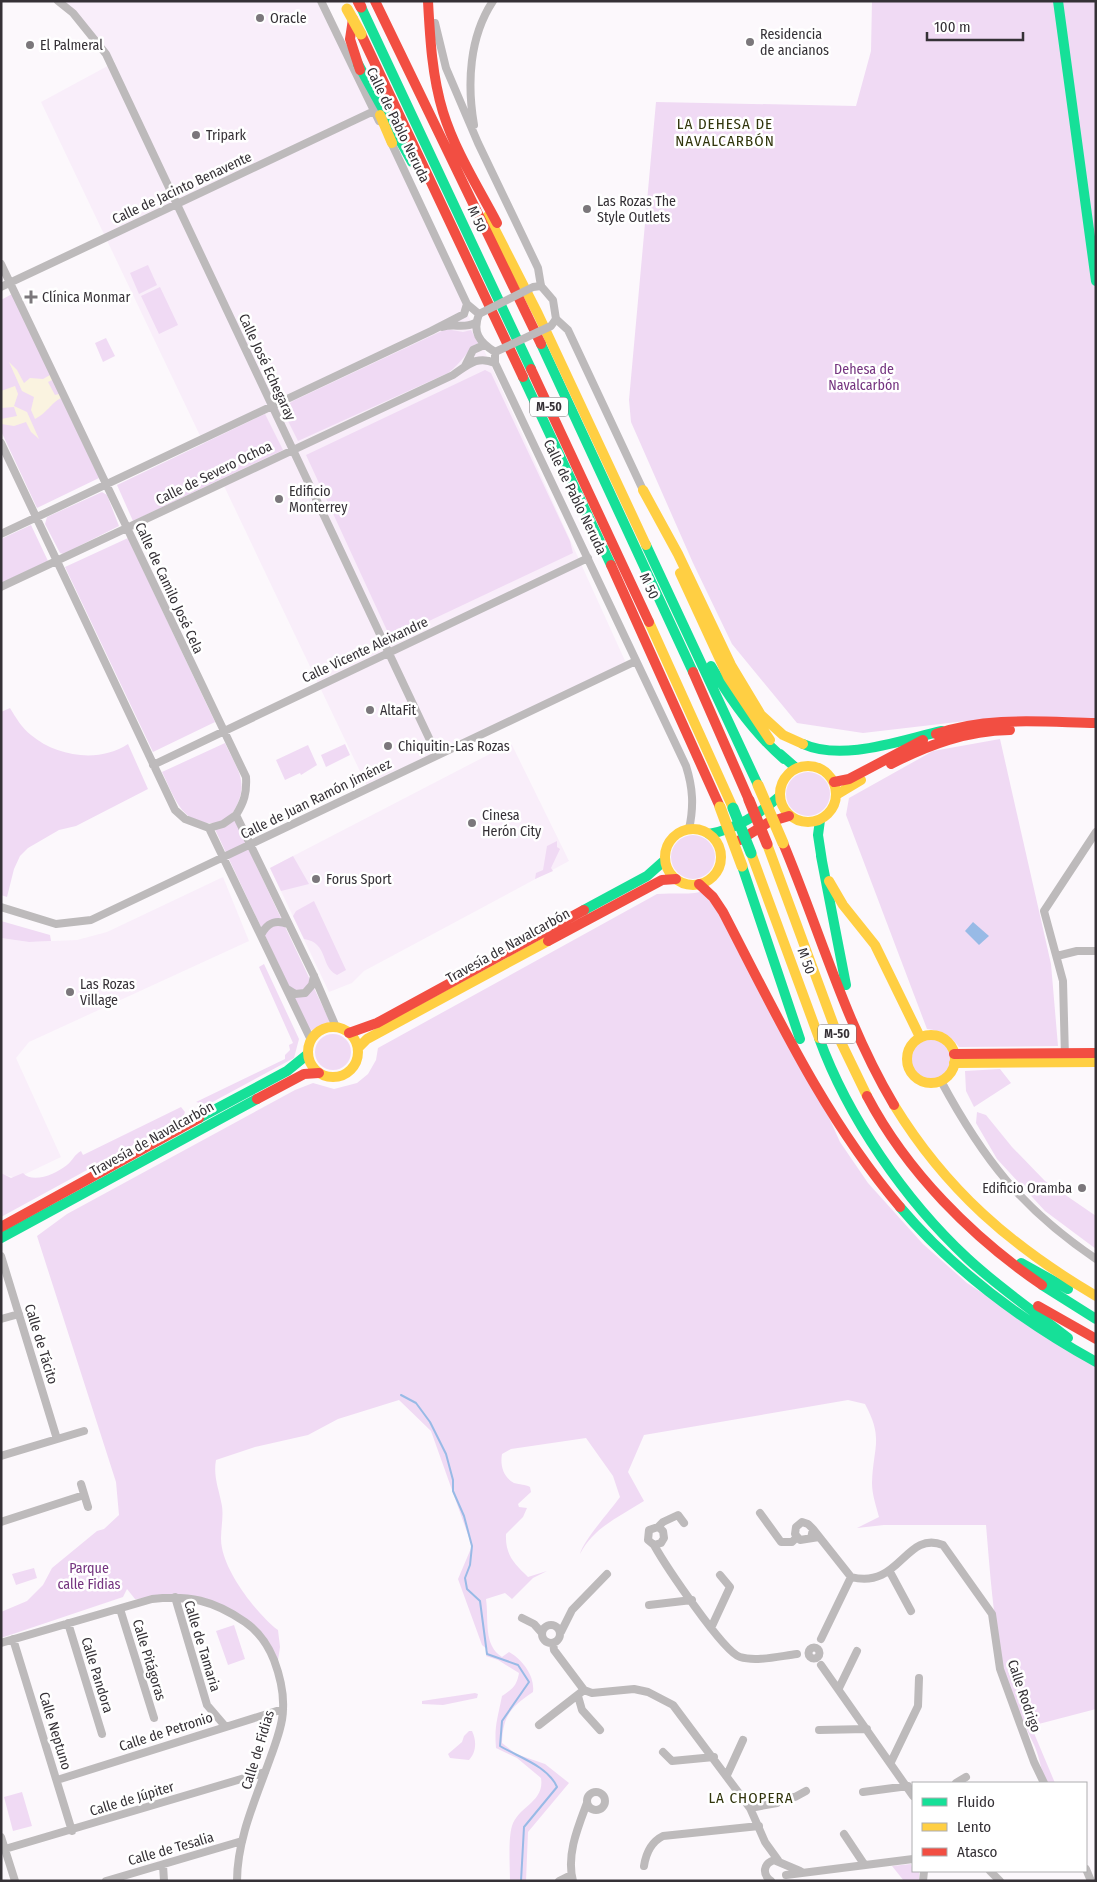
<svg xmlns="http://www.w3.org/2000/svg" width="1097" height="1882" viewBox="0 0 1097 1882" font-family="'Fira Sans Condensed',sans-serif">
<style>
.built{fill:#f9eefa}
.green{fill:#f0daf4}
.sand{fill:#faf3e0}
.water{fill:#98bae6}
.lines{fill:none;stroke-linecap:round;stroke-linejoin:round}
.stream{stroke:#98bae6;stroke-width:2}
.street{stroke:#bdbabb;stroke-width:8}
.fast{stroke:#16e098;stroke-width:10}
.slow{stroke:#ffcf43;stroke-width:10}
.jam{stroke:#f24e42;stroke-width:10}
.street-bridge{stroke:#bdbabb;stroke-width:8}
.fast-bridge{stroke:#16e098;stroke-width:11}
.slow-bridge{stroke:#ffcf43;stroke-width:11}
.jam-bridge{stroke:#f24e42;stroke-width:11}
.poi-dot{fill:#7b777b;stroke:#fff;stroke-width:2}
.labels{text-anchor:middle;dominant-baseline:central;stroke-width:5;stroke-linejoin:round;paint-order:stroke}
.shield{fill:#fff;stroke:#726f72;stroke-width:1}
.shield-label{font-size:12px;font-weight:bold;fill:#353136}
.poi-label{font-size:14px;fill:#353136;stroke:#fff;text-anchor:start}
.street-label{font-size:14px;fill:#353136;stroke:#fff}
.park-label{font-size:14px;fill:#74337f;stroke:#fff}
.neighbourhood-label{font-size:15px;letter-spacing:1px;fill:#31350c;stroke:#fff}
</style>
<rect width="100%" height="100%" fill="#fcf8fc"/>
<!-- built -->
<path class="built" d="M62 1H319L391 145 626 663 367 786 41 102 115 62Z
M511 743 569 861 364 971 352 983 329 992 270 868Z
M223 877 249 941 29 1042 16 1058 61 1157 17 1178 1 1174V938L29 942 77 940 107 932Z"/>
<!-- green -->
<path class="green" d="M872 1H1096V720L966 721 863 733 797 723 732 644 693 563 631 422 629 400 656 102 856 106 871 51Z
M148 265 157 285 139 294 130 273Z
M160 287 178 325 159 334 141 296Z
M12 294 99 478 37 508 1 431V300Z
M446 329 463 332 471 330 478 343C465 352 462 363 448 373L298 441 282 409 293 401Z
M106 338 115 356 103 362 95 343Z
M485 370 491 373 570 541 573 553 393 638 390 637 306 455Z
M265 414 283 450 133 521 117 485Z
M102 492 107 495 119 526 63 554 60 553 45 524 47 517Z
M31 525 48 561 1 583V539Z
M128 538 215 722 153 752 65 567Z
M10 708C16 718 22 728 31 735 57 757 100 763 128 744L148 789 76 826 59 830 28 848 20 856 14 869 7 897 1 895V712Z
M1000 739 1051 964 1058 1046 959 1047C950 1035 942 1031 927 1029L846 815 849 798 933 751Z
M225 743C238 771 251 784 232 814L330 1022 310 1031 212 823C181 824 174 796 162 772Z
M345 744 350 755 326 767 321 755Z
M308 745 317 765 301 775 300 773 285 780 276 760Z
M786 794a22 22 0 1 1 44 0a22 22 0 1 1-44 0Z
M671 857a22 22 0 1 1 44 0a22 22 0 1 1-44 0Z
M557 841V847L560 849 551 868 553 871 535 879 536 873 543 870 547 846Z
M293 856 309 884 281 891 270 868Z
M706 890 818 1093 840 1142 868 1183 923 1244 967 1283 1096 1367V1709L1031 1726 1055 1783H1047C1041 1772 1040 1759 1035 1747 1023 1721 1009 1694 1003 1666 993 1619 990 1572 986 1525H884L857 1528 879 1517C876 1506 872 1494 872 1483 873 1447 884 1439 865 1404L848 1400 644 1435 628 1472 644 1501C619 1517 594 1527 580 1554 583 1541 610 1511 620 1497L613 1476 586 1438 511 1449 502 1454C500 1465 503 1477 514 1483 520 1485 525 1484 530 1487L531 1492 518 1504 519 1507 527 1508 523 1517 506 1534C505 1555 514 1563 528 1577L547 1571 533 1578 512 1599 505 1593 486 1599C489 1620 483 1645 502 1657L509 1652C523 1660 535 1676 533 1692 511 1707 503 1715 502 1743L516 1754 545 1764 569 1783 528 1832 526 1881H510C510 1866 508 1839 512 1826 518 1806 545 1802 541 1778L517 1758 496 1748C494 1726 498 1717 502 1696 513 1689 517 1685 519 1673L498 1660 486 1656 488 1650 482 1645 458 1579 472 1546 431 1431 399 1400 338 1419 308 1435 255 1447 216 1460C213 1477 219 1489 222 1506 224 1520 219 1535 222 1548 227 1575 257 1614 278 1630L280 1647 277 1667 269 1647 228 1610 175 1597 135 1599 127 1589 123 1597 1 1638V1612L27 1601 43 1585 52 1568 97 1531 104 1529 119 1515 116 1482 37 1236 67 1214 295 1090 313 1083 334 1089 357 1083 368 1074 376 1060 378 1048 657 894C673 892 692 896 706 890Z
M314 901 346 970 337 975C320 967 329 943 304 939L293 916 296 911Z
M1 921 50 935 51 941 29 942 1 938Z
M264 964 299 1039 294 1058 207 1105 196 1102 285 1059V1055L290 1050 289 1045 293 1043 259 967Z
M315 1052a18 18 0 1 1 36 0a18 18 0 1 1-36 0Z
M910 1059a21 21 0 1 1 42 0a21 21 0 1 1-42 0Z
M1000 1069 1011 1083 974 1107 966 1091 965 1071Z
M181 1107 185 1112 183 1117 175 1122 1 1217V1173L11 1178 23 1173C33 1184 56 1174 67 1165 73 1160 74 1155 81 1151L83 1155Z
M977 1112 986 1115 1012 1147 1045 1181 1096 1216V1249L1045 1211 997 1159 976 1123Z
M34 1568 37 1578 16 1585 12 1574Z
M234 1625 245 1659 228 1665 216 1631Z
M475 1693 478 1694 477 1698 443 1705 422 1704V1701Z
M469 1731H472C477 1741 476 1753 469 1760L450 1758 448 1754 462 1742 464 1736Z
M22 1792 32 1826 13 1831 4 1797Z
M911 1864 913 1871H919V1881H904L892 1866Z"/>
<!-- sand -->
<path class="sand" d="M9 362 17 370 24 383 30 378 43 379 50 375 52 380 48 382 55 395 59 394 61 398C51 403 47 413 35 419L31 410 34 397 22 391Z
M15 386 18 394 14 406 27 412 39 439 31 432 26 422 14 426 1 424V419L17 416 14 407 1 408V391Z"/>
<!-- water -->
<path class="water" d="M973 922 989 936 979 945 965 931Z"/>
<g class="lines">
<!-- stream -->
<path class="stream" d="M401 1395 416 1403 430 1422 446 1454 453 1480V1491L464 1516 472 1546 470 1565 465 1578 467 1589 480 1601 487 1654 518 1665 529 1682 502 1721 500 1746C518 1757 548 1766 557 1787L524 1827 521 1881"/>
<!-- street -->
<path class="street" d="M58 1 73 13 106 54 437 755
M321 1 379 121
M435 23 446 68 478 143 538 268 541 286 553 300 556 319 568 330 643 490
M474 125C467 84 469 37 493 1
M390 140 467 304 479 314C472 332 479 342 495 352V363L686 766C693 788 694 806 689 829
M1 264 246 777C247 793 244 802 236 815L314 976 336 1027
M1 287 374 111
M442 327C454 323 464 329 475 323
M465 366 473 350 484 345
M1 443 175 810 185 819 209 828 311 1040
M1 534 431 331 464 314 467 304
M1 587 453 375C468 365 477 355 495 363
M153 765 588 558
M209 828 223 824 236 815
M1 907 56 924 91 920 636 661
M261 935C267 923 275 919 288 924
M1057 956 1077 951H1096
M287 989 295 994 305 993 312 985 314 976
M1065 1057 1063 981 1044 911 1096 832
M941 1081C983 1159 1022 1209 1096 1259
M1 1256 57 1439
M1 1319 19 1314
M1 1456 84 1431
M81 1484 88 1507
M760 1513 781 1542H792L797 1537
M1 1522 84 1495
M658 1527 663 1522 678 1515 684 1523
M813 1529 851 1577C900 1590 905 1530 943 1545L992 1614 1000 1669 1034 1762 1044 1783
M811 1538 813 1529 808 1524 802 1522 796 1527 795 1534 800 1540 819 1537
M654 1545 661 1543 664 1538 663 1531 658 1527 649 1530 648 1540 654 1545C664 1563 723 1652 740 1657 756 1662 780 1656 797 1654
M890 1572 911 1611
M175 1597 207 1705 225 1726
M649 1605 692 1600
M120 1609 154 1718
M522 1618 534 1624 542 1633
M68 1623 102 1734
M542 1634a9 9 0 1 1 18 0a9 9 0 1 1-18 0Z
M711 1628 730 1587 720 1575
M561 1632 572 1610 607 1574
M13 1639 72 1831
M821 1639 851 1577
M1 1643 152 1599C189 1595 213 1600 245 1622 258 1631 268 1645 274 1660 280 1676 284 1692 283 1709 283 1724 276 1742 271 1756 257 1796 237 1838 237 1881
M553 1643 554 1650 584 1690
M808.5 1653a5.5 5.5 0 1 1 11 0a5.5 5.5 0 1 1-11 0Z
M821 1665 913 1796
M839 1688 857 1651
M578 1696 582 1710 600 1730
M539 1725 584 1690 592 1693 634 1689 648 1692 673 1705 750 1808 765 1842 778 1860
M819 1730 867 1729
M663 1752 672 1761 714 1757
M891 1762 918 1706 919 1678
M727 1775 743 1740
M57 1780 283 1709
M956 1783 966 1777
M587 1801a9 9 0 1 1 18 0a9 9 0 1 1-18 0Z
M863 1792 908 1786
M750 1808 777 1803 781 1797H795L806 1791
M844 1834 864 1864
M1 1837 15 1881
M5 1849 265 1772
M163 1865 164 1881
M644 1866C646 1853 651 1842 663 1836L759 1826
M1086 1869 1091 1881
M990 1871 1000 1881
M786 1875 913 1859
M106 1881 242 1841
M559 1881 571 1875
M573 1881C566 1855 578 1827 587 1803
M771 1881C762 1874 763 1864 774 1860L800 1871
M923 1881 924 1871"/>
<!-- fast -->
<path class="fast" d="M1058 1 1096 281
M361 7 531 369
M358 64 412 162
M541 344 693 672
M523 377 611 565
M646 545 758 785
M711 666C731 701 753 732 784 759
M803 744C843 762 901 740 942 731
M780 754 796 768
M820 820 818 835 822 861
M709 834C737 829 759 814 780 796
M821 856 846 985
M742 866 800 1039
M584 910 647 876 665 860
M819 1038C848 1118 905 1200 967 1258 998 1287 1035 1312 1068 1338
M199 1118 287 1071 308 1054
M900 1207C955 1272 1022 1321 1096 1362
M1 1238 257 1099
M1021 1263 1068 1289
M1042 1285 1096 1319"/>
<!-- slow -->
<path class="slow" d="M380 115 392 143
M488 216 538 314 646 545
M643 490 678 554 731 665 761 715 783 735 803 744
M680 573 728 677 770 740
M649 622 733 808
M780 794a28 28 0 1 1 56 0a28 28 0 1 1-56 0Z
M836 795 861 780
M665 857a28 28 0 1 1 56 0a28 28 0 1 1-56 0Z
M767 844 837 1034 867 1096
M751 853 819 1038
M829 881 843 905 875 945 920 1037
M308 1052a25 25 0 1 1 50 0a25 25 0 1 1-50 0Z
M907 1059a24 24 0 1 1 48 0a24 24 0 1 1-48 0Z
M358 1048 367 1039 548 941
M954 1063 1096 1062
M894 1105C946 1190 1011 1246 1096 1296"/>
<!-- jam -->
<path class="jam" d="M375 1 541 344
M428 1C430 38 432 76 443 112 455 151 478 187 497 223
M353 19 350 39 360 70
M361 34 523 377
M531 369 649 622
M611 565 720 807
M693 672 749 800
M936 734C988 716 1042 722 1096 723
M891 764C930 744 966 731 1010 730
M834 782 849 779 923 740
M740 840 769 822 789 816
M783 843C820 931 845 1023 894 1105
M699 884 713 897 723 912C776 1014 825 1119 900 1207
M548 941 662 880 676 879
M349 1033 377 1023 584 910
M954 1054 1096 1053
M867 1096C907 1172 972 1237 1042 1285
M257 1099 304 1074 319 1073
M1 1227 199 1118
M1038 1306 1096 1339"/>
<!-- street-bridge -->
<path class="street-bridge" d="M479 314 533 287 541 286
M495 352 551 326 556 319"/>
<!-- fast-bridge -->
<path class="fast-bridge" d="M733 808 751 853"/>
<!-- slow-bridge -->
<path class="slow-bridge" d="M347 9 361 34
M758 785 783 843
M720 807 742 866"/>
<!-- jam-bridge -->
<path class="jam-bridge" d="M358 1 361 7
M749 800 767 844"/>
</g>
<!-- markers -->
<g class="poi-dot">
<circle cx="260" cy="18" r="5"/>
<circle cx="750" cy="42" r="5"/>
<circle cx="30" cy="45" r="5"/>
<circle cx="196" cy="135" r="5"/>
<circle cx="587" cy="209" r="5"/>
<path d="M28.5 289.5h5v5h5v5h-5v5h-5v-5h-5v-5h5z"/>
<circle cx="279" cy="499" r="5"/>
<circle cx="370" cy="710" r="5"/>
<circle cx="388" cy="746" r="5"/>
<circle cx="472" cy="823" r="5"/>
<circle cx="316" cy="879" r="5"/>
<circle cx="70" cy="992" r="5"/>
<circle cx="1082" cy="1188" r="5"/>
</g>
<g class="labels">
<!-- shield labels -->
<g class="shield">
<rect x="530" y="397.5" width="38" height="19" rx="4"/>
<rect x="818" y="1024.5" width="38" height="19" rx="4"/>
</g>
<g class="shield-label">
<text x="549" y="407">M-50</text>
<text x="837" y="1034">M-50</text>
</g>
<!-- poi labels -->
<g class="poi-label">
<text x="270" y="18">Oracle</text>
<text x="760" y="34">Residencia<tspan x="760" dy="16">de ancianos</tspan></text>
<text x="40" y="45">El Palmeral</text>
<text x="206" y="135">Tripark</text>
<text x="597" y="201">Las Rozas The<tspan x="597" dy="16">Style Outlets</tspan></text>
<text x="42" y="297">Clínica Monmar</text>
<text x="289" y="491">Edificio<tspan x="289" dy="16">Monterrey</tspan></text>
<text x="380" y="710">AltaFit</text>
<text x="398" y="746">Chiquitin-Las Rozas</text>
<text x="482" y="815">Cinesa<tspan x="482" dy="16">Herón City</tspan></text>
<text x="326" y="879">Forus Sport</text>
<text x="80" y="984">Las Rozas<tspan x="80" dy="16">Village</tspan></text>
<text x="1072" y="1188" text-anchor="end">Edificio Oramba</text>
</g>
<!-- street labels -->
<g class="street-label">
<text transform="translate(398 125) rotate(64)">Calle de Pablo Neruda</text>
<text transform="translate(182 188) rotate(-25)">Calle de Jacinto Benavente</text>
<text transform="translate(477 219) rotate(65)">M 50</text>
<text transform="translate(267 367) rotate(65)">Calle José Echegaray</text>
<text transform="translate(214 473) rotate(-26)">Calle de Severo Ochoa</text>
<text transform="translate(575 497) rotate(64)">Calle de Pablo Neruda</text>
<text transform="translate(649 586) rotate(65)">M 50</text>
<text transform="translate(169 588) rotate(65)">Calle de Camilo José Cela</text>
<text transform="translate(365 650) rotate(-25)">Calle Vicente Aleixandre</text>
<text transform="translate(316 799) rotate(-26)">Calle de Juan Ramón Jiménez</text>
<text transform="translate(508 946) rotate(-29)">Travesía de Navalcarbón</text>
<text transform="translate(806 961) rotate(70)">M 50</text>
<text transform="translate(152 1139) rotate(-29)">Travesía de Navalcarbón</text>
<text transform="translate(41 1344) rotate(73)">Calle de Tácito</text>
<text transform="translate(202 1646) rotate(73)">Calle de Tamaria</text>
<text transform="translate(149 1660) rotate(73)">Calle Pitágoras</text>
<text transform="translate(97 1675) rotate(73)">Calle Pandora</text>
<text transform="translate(1024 1696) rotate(71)">Calle Rodrigo</text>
<text transform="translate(55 1731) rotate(73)">Calle Neptuno</text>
<text transform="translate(166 1732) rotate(-18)">Calle de Petronio</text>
<text transform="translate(258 1750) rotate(-73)">Calle de Fidias</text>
<text transform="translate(132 1799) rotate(-17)">Calle de Júpiter</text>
<text transform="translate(171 1849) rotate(-16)">Calle de Tesalia</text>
</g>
<!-- park labels -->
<g class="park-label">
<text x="864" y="369">Dehesa de<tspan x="864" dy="16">Navalcarbón</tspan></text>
<text x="89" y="1568">Parque<tspan x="89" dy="16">calle Fidias</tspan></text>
</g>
<!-- neighbourhood labels -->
<g class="neighbourhood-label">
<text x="725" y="124">LA DEHESA DE<tspan x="725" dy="17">NAVALCARBÓN</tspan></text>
<text x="751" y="1798">LA CHOPERA</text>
</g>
</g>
<!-- border -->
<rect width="1097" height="1882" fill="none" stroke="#353136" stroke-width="5"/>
<!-- legend -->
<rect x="912" y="1782" width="175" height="90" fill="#ffffff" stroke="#aeadaf"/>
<rect x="922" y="1798" width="25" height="8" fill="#16e098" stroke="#aeadaf"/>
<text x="957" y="1807" font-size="15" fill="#353136">Fluido</text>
<rect x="922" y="1823" width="25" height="8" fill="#ffcf43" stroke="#aeadaf"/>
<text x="957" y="1832" font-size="15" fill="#353136">Lento</text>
<rect x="922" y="1848" width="25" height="8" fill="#f24e42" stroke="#aeadaf"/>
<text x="957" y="1857" font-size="15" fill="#353136">Atasco</text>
<!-- scale -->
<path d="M927 32v8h96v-8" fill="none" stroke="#353136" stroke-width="2.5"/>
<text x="934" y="32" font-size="15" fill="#353136" stroke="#ffffff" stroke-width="4" paint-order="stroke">100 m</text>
</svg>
